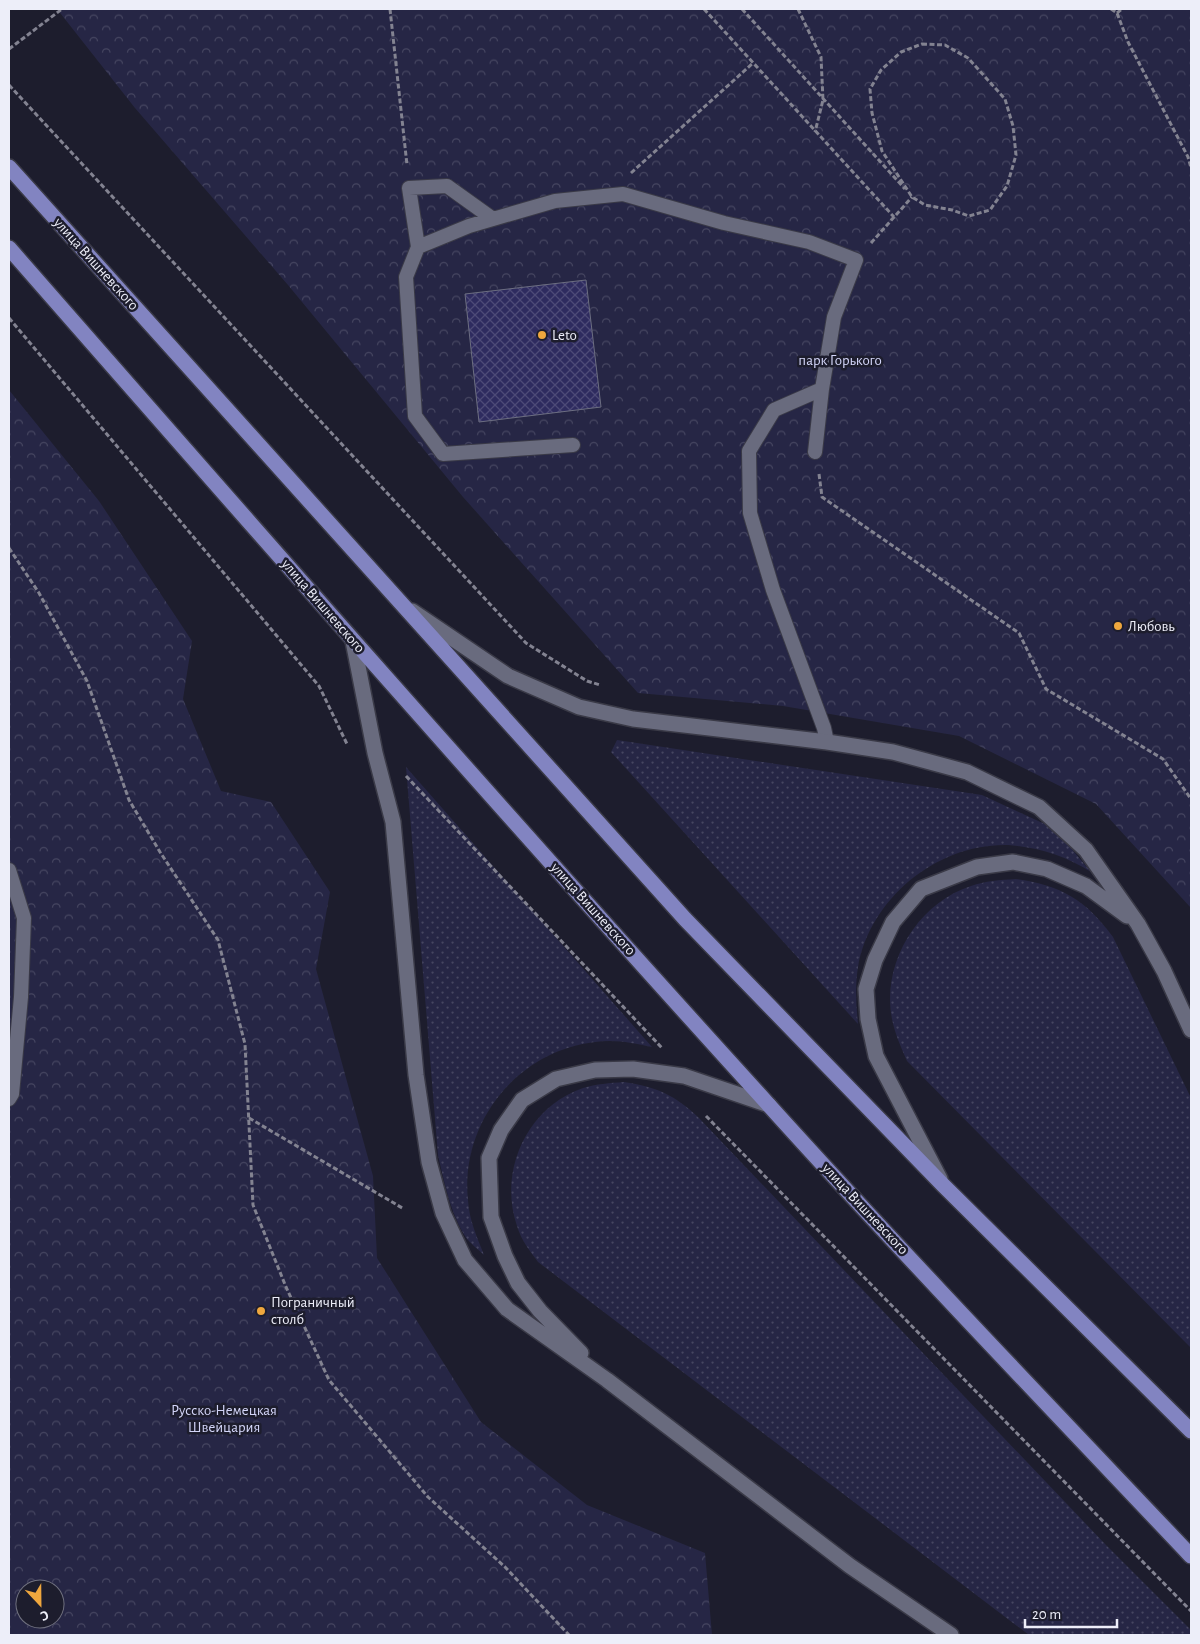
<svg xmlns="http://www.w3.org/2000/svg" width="1200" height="1644" viewBox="0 0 1200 1644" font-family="'Alegreya Sans',sans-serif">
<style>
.grass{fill:url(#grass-dots)}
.park{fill:url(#park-crowns);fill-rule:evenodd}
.building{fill:url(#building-cross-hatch);stroke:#6c6e81}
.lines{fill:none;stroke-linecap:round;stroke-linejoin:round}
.service-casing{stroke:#3a3a47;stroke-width:16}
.tertiary-casing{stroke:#3a3a47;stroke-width:18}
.primary-casing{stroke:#3a3a47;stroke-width:18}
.path{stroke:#838391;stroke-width:3;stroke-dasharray:5 2.5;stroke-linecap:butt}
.service{stroke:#696b7e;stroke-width:14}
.tertiary{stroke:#696b7e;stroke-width:15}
.primary{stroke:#8284c1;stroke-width:15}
.poi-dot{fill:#efa73e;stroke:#1d1d2d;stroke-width:2}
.labels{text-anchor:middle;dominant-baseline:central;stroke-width:5;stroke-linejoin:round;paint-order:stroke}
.street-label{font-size:15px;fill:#edeef9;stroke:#1d1d2d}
.poi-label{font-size:15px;fill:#edeef9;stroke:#1d1d2d;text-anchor:start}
.park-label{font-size:15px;fill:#d3d5f8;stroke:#1d1d2d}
</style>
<defs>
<pattern id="grass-dots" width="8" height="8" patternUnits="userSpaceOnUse" patternTransform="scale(1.25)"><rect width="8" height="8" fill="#262645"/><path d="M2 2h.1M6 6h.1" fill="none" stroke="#464661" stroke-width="1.8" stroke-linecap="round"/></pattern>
<pattern id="park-crowns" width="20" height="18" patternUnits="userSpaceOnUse" patternTransform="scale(1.25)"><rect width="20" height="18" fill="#262645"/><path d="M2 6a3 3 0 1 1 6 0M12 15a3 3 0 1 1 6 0" fill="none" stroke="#464661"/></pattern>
<pattern id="building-cross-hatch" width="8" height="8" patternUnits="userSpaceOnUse" patternTransform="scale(1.25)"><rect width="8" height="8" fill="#2e2b5f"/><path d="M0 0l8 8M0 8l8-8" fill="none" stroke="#4d4a77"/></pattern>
</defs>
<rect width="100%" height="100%" fill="#1d1d2d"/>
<!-- grass -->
<path class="grass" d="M617 740 982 795 1049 826 1064 840 1091 872C1066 856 1038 847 1008 845 938 843 870 898 858 967 855 986 856 1005 858 1024L611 752Z
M406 767 652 1047C633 1043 615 1039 595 1042 517 1051 460 1123 468 1200 469 1220 477 1237 484 1255 479 1250 472 1245 467 1239 451 1216 444 1181 438 1155Z
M1016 879C1061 885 1086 900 1113 937L1191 1098V1348L907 1061C901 1047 895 1034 892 1019 881 963 918 903 971 886 985 881 1000 880 1016 879Z
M624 1082C657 1087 675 1095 699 1118L1106 1545 1191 1630V1635H1029L538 1262C530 1251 521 1240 517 1226 498 1171 527 1107 583 1088 596 1084 610 1083 624 1082Z"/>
<!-- park -->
<path class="park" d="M57 9H1191V908L1096 804 959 736 783 706 638 693 463 497 288 285 135 108Z
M9 390 99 501 192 641 183 699 221 791 271 802 330 892 316 969 373 1176 377 1258 481 1422 587 1505 705 1553 712 1635H9ZM25 1589H55V1619H25Z"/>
<!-- building -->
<path class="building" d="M586 280 601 407 479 422 465 294Z"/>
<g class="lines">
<!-- service casing -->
<g class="service-casing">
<path id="service" d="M418 247 409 188 447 186 493 219
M573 445 443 454 415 416 406 277 418 247 469 226 555 201 623 194 724 223 809 242 856 260 834 317 822 389 774 410 749 451 750 513 773 590 824 728 827 742
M815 452 822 389
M9 870 24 918 21 997 12 1094 9 1099"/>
</g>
<!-- tertiary casing -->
<g class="tertiary-casing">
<path id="tertiary" d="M412 611 508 676 579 707 633 719 827 742 893 752 967 772 1039 807 1086 850 1138 924 1164 971 1191 1030
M353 641 375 753 393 822 416 1075 429 1162 443 1213 465 1260 507 1309 607 1380 850 1566 951 1635
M940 1179 876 1056 868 1019 866 989 875 960 893 922 921 889 977 867 1013 862 1047 869 1086 886 1127 916
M581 1353 540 1311 518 1283 505 1256 491 1217 489 1158 501 1130 522 1100 556 1079 595 1070 633 1069 684 1076 769 1105"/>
</g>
<!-- primary casing -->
<g class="primary-casing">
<path id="primary" d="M9 167 685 919 943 1185 1191 1431
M9 248C260 535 511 821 767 1103 906 1257 1049 1406 1191 1556"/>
</g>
<!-- path -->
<path class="path" d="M390 9 407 165
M704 9 894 217
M742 9 905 189
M798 9 821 57 823 100 815 132
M1111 9 1117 13 1128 42 1188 157 1191 168
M1117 13 1122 9
M922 44 945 45 968 58 1005 99 1013 126 1016 155 1007 186 990 210 969 216 952 210 925 205 912 197 882 151 872 113 870 89 881 70 901 52Z
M9 49 62 9
M9 85 526 643 587 681 600 685
M631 173 753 63
M871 243 912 197
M9 318 319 686 347 744
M819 474 822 497 1019 633 1046 689 1163 759 1191 799
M9 548 39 593 87 681 129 800 160 852 218 940 245 1044 253 1205 286 1287 329 1380 428 1497 505 1567 569 1635
M406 776 662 1048
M706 1116 1191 1611
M249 1118 404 1209"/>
<!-- service -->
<use href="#service" class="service"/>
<!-- tertiary -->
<use href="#tertiary" class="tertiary"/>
<!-- primary -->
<use href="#primary" class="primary"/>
</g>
<!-- markers -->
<g class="poi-dot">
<circle cx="542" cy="335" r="5"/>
<circle cx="1118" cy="626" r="5"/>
<circle cx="261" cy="1311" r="5"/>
</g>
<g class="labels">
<!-- street labels -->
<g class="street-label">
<text transform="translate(96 264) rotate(48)">улица Вишневского</text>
<text transform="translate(323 606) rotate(49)">улица Вишневского</text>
<text transform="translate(593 909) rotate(48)">улица Вишневского</text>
<text transform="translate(865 1209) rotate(47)">улица Вишневского</text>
</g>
<!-- poi labels -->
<g class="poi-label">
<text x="552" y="335">Leto</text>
<text x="1128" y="626">Любовь</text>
<text x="271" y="1302">Пограничный<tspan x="271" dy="17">столб</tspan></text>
</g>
<!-- park labels -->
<g class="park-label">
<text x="840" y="360">парк Горького</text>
<text x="224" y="1410">Русско-Немецкая<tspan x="224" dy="17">Швейцария</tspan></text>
</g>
</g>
<!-- border -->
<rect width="1200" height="1644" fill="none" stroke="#edeef9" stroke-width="20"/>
<!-- north arrow -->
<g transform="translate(40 1604) rotate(158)"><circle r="24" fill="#1d1d2d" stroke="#70717f"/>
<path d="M0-4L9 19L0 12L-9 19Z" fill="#efa73e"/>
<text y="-8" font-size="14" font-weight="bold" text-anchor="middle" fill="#edeef9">С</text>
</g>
<!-- scale -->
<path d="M1025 1619v8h92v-8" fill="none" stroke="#edeef9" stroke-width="2.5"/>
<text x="1032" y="1619" font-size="15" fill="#edeef9" stroke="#1d1d2d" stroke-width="4" paint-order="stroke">20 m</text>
</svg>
